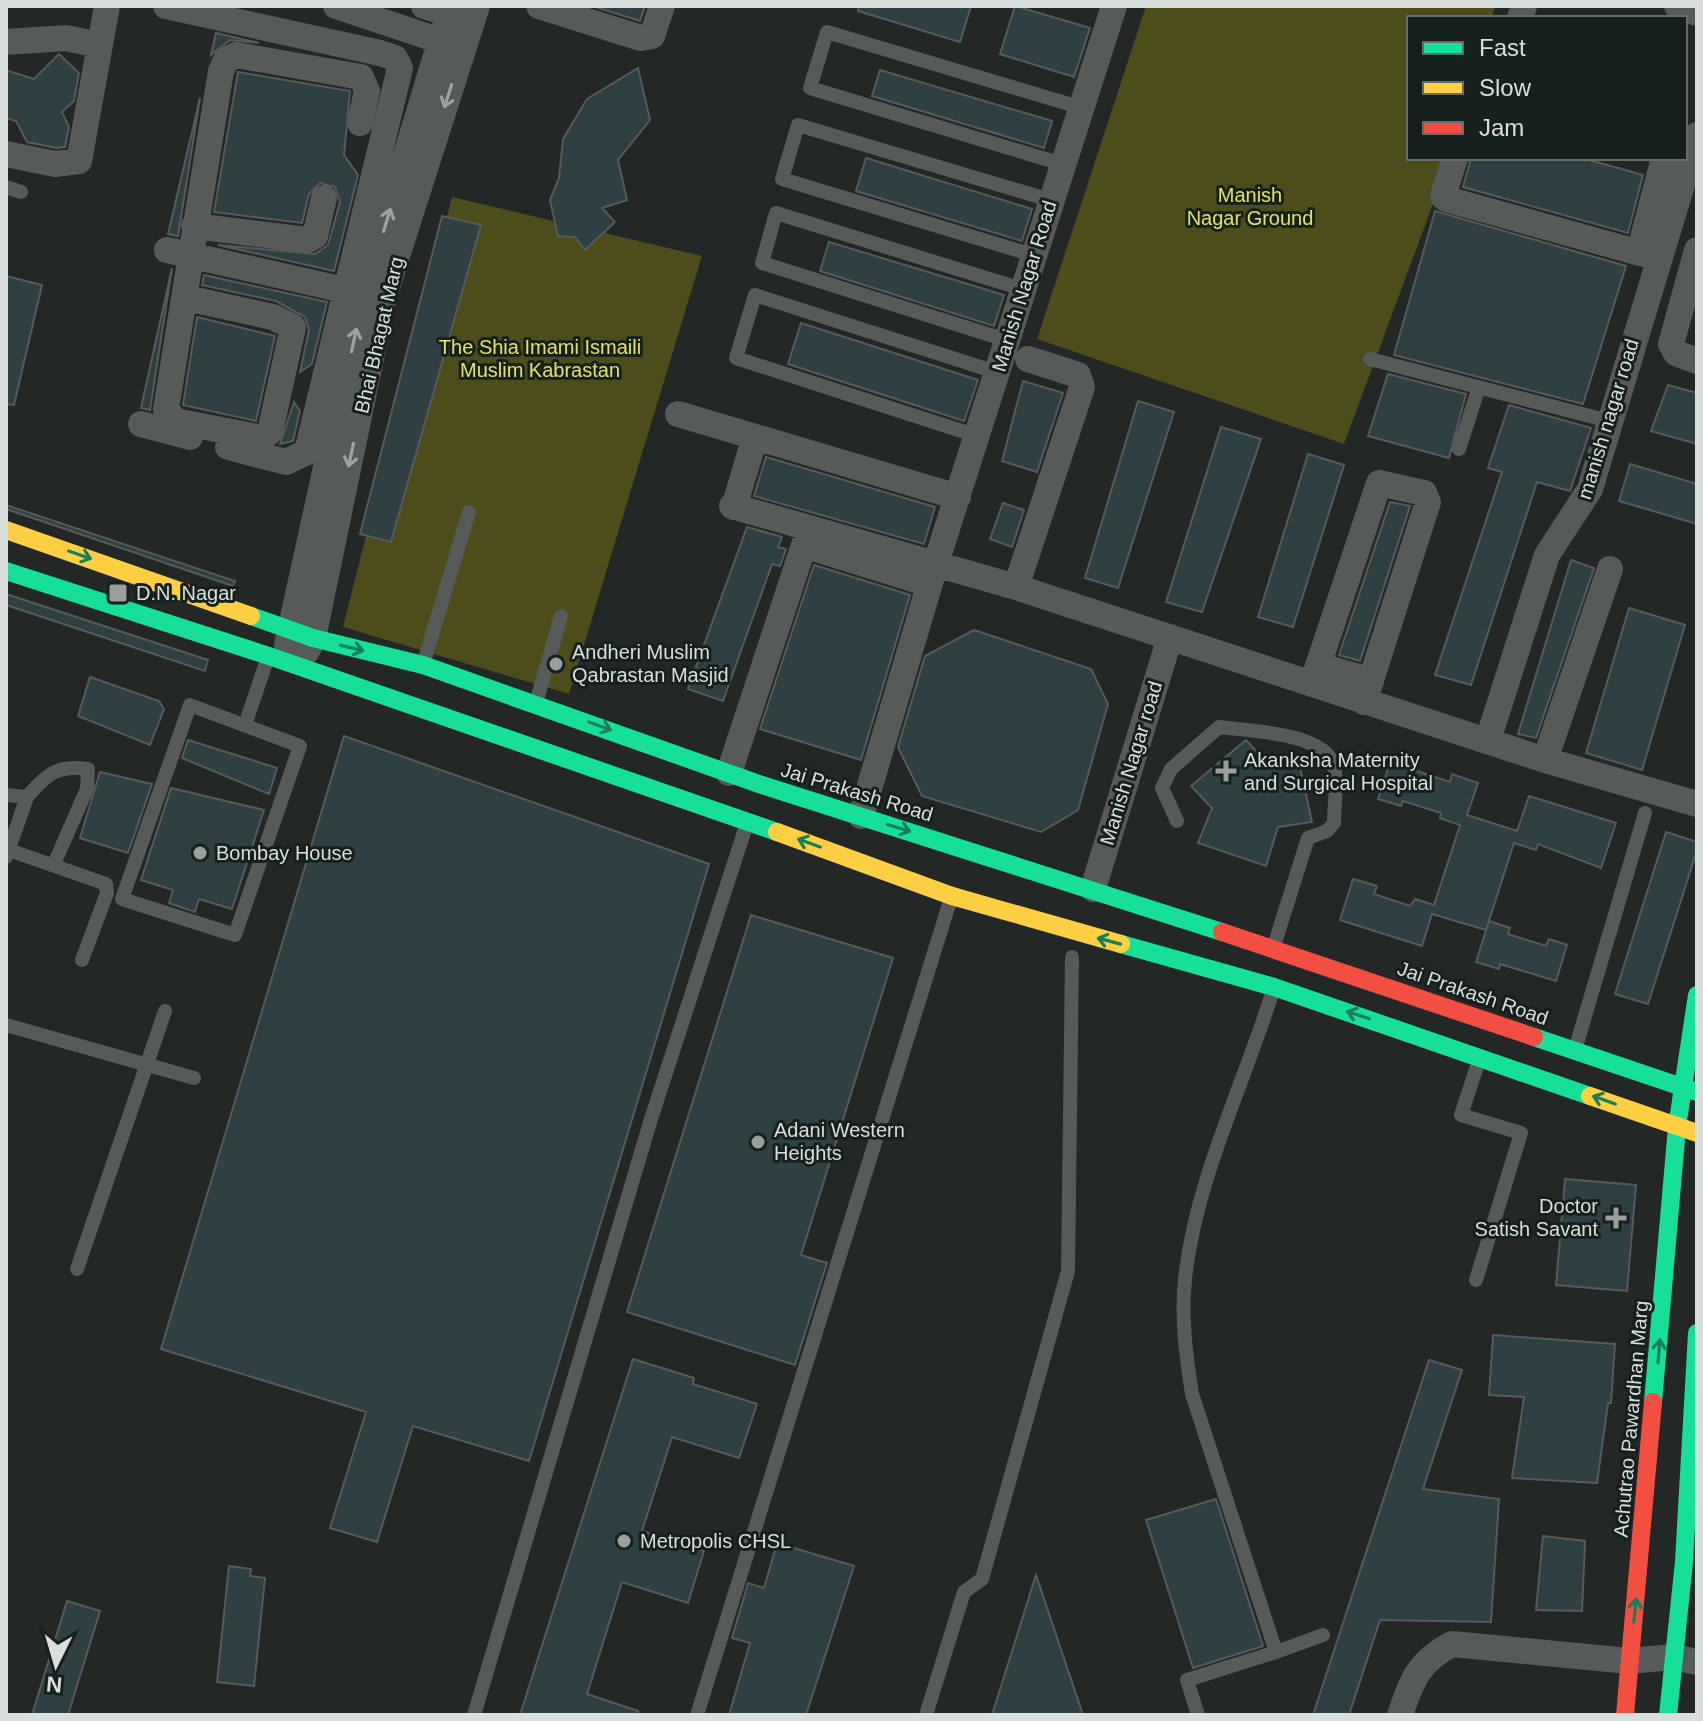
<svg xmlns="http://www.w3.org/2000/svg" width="1703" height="1721" viewBox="0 0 1703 1721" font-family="Arial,sans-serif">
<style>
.green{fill:#4d4d1c}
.building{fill:#2f4042;stroke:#565a5a;stroke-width:2}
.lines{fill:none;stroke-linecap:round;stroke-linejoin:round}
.lane{stroke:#565a59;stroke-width:14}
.street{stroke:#565a59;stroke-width:26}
.fast{stroke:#16e098;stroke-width:18}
.slow{stroke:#ffcf43;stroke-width:18}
.jam{stroke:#f24e42;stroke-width:18}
.oneway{stroke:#9ea3a2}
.oneway2{stroke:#16805b}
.poi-dot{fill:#999f9d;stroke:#16211e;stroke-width:3}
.labels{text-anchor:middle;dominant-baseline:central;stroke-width:6;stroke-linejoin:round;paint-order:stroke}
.park-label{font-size:20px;fill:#e4e260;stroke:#16211e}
.street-label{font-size:20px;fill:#d8dfdd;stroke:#16211e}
.poi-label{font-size:20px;fill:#d8dfdd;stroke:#16211e;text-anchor:start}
</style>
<rect width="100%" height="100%" fill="#232827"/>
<!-- green -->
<path class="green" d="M1146 6H1495L1492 18H1409V158H1450L1344 444 1037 339Z
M452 197 702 256 569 694 343 627Z"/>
<!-- building -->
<path class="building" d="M592 6H645L640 21Z
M859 6H971L960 42 858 11Z
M1015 6 1090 28 1074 77 1000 54Z
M216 33 259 43 230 40 211 55Z
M59 54 79 73 74 101 62 112 69 127 65 147 56 148 27 142 16 121 6 118V70L34 79Z
M638 68 650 120 618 160 627 200 602 208 615 222 585 250 575 237 558 236 550 200 559 178 563 139 587 99Z
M880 70 1052 121 1044 148 872 96Z
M238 72 350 91 344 155 358 175 334 271 218 245 315 254 328 245 340 202 335 187 320 183 309 194 302 223 214 212Z
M200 98 178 236 168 234Z
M866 158 1032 209 1022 241 856 191Z
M1471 158H1582L1643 175 1628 233 1463 187Z
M1435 211 1626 266 1583 404 1394 355Z
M442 216 481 225 391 542 360 534Z
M829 242 1004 295 994 326 820 271Z
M172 268 150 410 141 408Z
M204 275 327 302 312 364 300 372 309 330 305 317 276 301 202 285Z
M6 276 42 285 14 405 6 404Z
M197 317 275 336 256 421 183 405Z
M801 323 978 380 964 421 788 364Z
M1388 374 1466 394 1449 458 1368 436Z
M1023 381 1063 393 1037 472 1002 461Z
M1668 385 1697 393V444L1651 431Z
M1138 401 1174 412 1118 588 1085 578Z
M294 402 300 411 293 441 280 444Z
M1509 405 1591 428 1570 491 1537 482 1471 685 1435 675 1502 472 1488 468Z
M1221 427 1261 439 1202 612 1166 602Z
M1308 454 1344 465 1293 627 1258 617Z
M766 457 935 507 924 544 754 496Z
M1630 464 1697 484V524L1619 501Z
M1390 502 1410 506 1360 661 1339 655Z
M1003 503 1024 510 1012 547 990 539Z
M6 505 235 581 233 586 6 509Z
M747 527 782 537 778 547 786 549 780 566 772 564 723 701 688 689Z
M1571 560 1594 568 1536 738 1518 734Z
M814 565 910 595 861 760 760 729Z
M6 594 208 660 205 671 6 605Z
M1629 608 1685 625 1642 770 1586 753Z
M974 630 1091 669 1108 704 1078 810 1041 832 922 796 898 747 925 656Z
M90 677 159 701 164 709 150 745 78 716Z
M344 736 709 864 529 1461 413 1426 377 1542 330 1528 366 1412 161 1349Z
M188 740 277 768 269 794 182 758Z
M1246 740 1269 765 1298 758 1312 822 1278 827 1266 866 1198 843 1212 808 1191 786Z
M1392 756 1415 763 1414 770 1450 782 1452 774 1478 783 1467 815 1517 831 1529 796 1616 823 1601 868 1538 844 1536 850 1514 843 1486 930 1432 914 1422 946 1340 920 1353 879 1377 886 1374 894 1410 906 1415 899 1434 905 1460 825 1440 818 1441 813 1403 801 1401 806 1378 799Z
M100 772 152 784 128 853 80 838Z
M171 788 264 810 232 909 199 899 195 912 169 903 173 890 141 880Z
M1666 832 1697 842V850L1648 1004 1615 994Z
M751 915 893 958 801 1255 827 1263 795 1365 627 1312Z
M1489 921 1510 928 1508 934 1546 946 1549 939 1567 945 1556 981 1500 964 1499 969 1476 962Z
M1565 1179 1636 1185 1627 1291 1556 1285Z
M1493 1335 1615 1344 1611 1403H1608L1597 1483 1512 1478 1524 1397 1489 1395Z
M633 1359 694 1378 693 1384 757 1404 739 1458 672 1437 642 1531 704 1551 688 1603 622 1582 587 1694 638 1711V1715H520Z
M1429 1360 1462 1370 1423 1489 1499 1499 1491 1622 1380 1620 1349 1715H1313Z
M1216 1499 1263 1646 1193 1668 1146 1520Z
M1543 1536 1585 1541 1582 1611 1536 1610Z
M777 1543 854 1566 806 1715H729L750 1643 732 1638 748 1583 764 1588Z
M229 1566 251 1569 250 1576 265 1578 254 1686 217 1682Z
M1036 1575 1083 1715H992Z
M67 1601 100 1611 68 1715H32Z"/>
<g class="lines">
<!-- lane -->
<path class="lane" d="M1062 164 810 88 827 32 1079 107
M6 187 21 192
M1033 255 782 179 798 125 1050 200
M1006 340 762 263 776 213 1022 289
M1370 359 1609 421
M977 436 736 358 755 295 996 372
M1459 449 1479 387
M423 665 469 512
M536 703 561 616
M190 705 300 746 235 935 122 899Z
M245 725 268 657
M6 795 27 797 6 857
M27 797C46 775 57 764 88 769L87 789 54 864
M1177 821 1162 788 1171 769 1219 727C1247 731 1325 732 1334 766 1338 782 1334 806 1334 823L1327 831 1308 838 1273 949
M9 850 106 884 107 893 82 960
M1274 987C1245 1083 1196 1177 1185 1279 1181 1318 1186 1356 1192 1394L1276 1652 1323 1635
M6 1025 194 1078
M1575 1050 1645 813
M77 1269 165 1011
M1476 1280 1521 1133 1461 1115 1479 1060
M474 1715 651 1119 747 823
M697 1715 951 898
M926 1715 964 1592 982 1579 1068 1271 1072 957
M1198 1715 1187 1680 1276 1652"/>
<!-- street -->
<path class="street" d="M166 6 380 53 395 58 400 68 307 452 286 462 228 447
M336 6 456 46
M424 6 464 19
M539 6 641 38 652 36 662 6
M1677 6 1697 13
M1520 18 1524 6
M6 42 66 38 99 45
M6 154 55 164 79 161 107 6
M1455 158 1443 196 1446 199 1658 258
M194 226 308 240 315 236 324 198
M167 250 362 294
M1697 250 1671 344 1676 353 1697 361
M1639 253 1664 158
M186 298 273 317 293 327 270 432 262 438 175 421 166 409 221 71 226 60 236 55 361 77 367 91 360 123
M678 414 958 497
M141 424 190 437
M732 506 1016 587 1545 760 1697 804
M734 507 755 437
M1016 587 1082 387 1078 375 1028 359
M287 645 364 294 451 6
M307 651 313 638 383 300 477 6
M1318 665 1371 681
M1312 684 1379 483 1424 493 1428 502 1364 702
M1488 740 1547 555 1590 489 1697 135
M1545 760 1610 569
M729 773 804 545 929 584
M861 816 935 566 1114 6
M1093 889 1170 637
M1400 1715C1412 1680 1418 1662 1452 1644L1629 1661 1673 1657 1697 1662"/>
<!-- fast -->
<path class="fast" d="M6 571 269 656 777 832
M251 616 313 638 423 665 759 784 1222 932
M1121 944 1274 987 1590 1096
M1534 1037 1697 1092
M1653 1402 1677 1127 1697 995
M1668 1715 1684 1562 1697 1333"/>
<!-- slow -->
<path class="slow" d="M6 530 251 616
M777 832 952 896 1121 944
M1590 1096 1697 1133"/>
<!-- jam -->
<path class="jam" d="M1222 932 1534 1037
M1625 1715 1653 1402"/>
</g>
<!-- one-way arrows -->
<defs><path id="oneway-shaft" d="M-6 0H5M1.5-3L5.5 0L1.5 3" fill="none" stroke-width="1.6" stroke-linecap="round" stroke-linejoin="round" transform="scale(2)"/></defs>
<g class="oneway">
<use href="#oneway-shaft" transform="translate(448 96) rotate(108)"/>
<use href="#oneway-shaft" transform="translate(387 220) rotate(-73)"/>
<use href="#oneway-shaft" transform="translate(354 340) rotate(-78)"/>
<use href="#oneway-shaft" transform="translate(351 455) rotate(102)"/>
</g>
<g class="oneway2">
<use href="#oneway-shaft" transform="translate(80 555) rotate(19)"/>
<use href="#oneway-shaft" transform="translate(352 648) rotate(14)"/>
<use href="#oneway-shaft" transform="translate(600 726) rotate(20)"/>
<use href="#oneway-shaft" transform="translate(899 828) rotate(17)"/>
<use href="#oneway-shaft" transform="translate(809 843) rotate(-160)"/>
<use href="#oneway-shaft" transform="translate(1109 941) rotate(-165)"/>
<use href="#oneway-shaft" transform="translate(1358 1015) rotate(-162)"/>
<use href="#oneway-shaft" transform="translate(1604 1100) rotate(-160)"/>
<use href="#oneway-shaft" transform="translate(1659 1351) rotate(-85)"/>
<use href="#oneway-shaft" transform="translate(1635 1610) rotate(-84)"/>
</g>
<!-- markers -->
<g class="poi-dot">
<rect x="108" y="583" width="20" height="20" rx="4"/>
<circle cx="556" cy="664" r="8"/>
<path d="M1222 759h8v8h8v8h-8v8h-8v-8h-8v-8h8z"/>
<circle cx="200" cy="853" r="8"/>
<circle cx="758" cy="1142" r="8"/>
<path d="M1612 1206h8v8h8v8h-8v8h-8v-8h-8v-8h8z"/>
<circle cx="624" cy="1541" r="8"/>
</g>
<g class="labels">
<!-- park labels -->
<g class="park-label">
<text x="1250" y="195">Manish<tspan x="1250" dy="23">Nagar Ground</tspan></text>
<text x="540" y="347">The Shia Imami Ismaili<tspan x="540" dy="23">Muslim Kabrastan</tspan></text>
</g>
<!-- street labels -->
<g class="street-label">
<text transform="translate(1024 286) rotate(-73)">Manish Nagar Road</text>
<text transform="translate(379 335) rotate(-77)">Bhai Bhagat Marg</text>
<text transform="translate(1608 419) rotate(-73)">manish nagar road</text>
<text transform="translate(1131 763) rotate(-73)">Manish Nagar road</text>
<text transform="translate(857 792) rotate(17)">Jai Prakash Road</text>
<text transform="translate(1473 993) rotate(19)">Jai Prakash Road</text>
<text transform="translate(1631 1419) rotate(-85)">Achutrao Pawardhan Marg</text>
</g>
<!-- poi labels -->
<g class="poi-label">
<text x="136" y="593">D.N. Nagar</text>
<text x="572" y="652">Andheri Muslim<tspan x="572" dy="23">Qabrastan Masjid</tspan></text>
<text x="1244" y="760">Akanksha Maternity<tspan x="1244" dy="23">and Surgical Hospital</tspan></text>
<text x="216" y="853">Bombay House</text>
<text x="774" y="1130">Adani Western<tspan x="774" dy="23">Heights</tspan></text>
<text x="1598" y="1206" text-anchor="end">Doctor<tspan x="1598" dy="23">Satish Savant</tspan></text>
<text x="640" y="1541">Metropolis CHSL</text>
</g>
</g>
<!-- border -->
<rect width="1703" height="1721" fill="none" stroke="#d8dfdd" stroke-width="16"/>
<!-- legend -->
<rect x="1407" y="16" width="280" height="144" fill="#16211e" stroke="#646d6a" stroke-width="2"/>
<rect x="1423" y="42" width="40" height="12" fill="#16e098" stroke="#646d6a" stroke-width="2"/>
<text x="1479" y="56" font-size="24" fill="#d8dfdd">Fast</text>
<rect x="1423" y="82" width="40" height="12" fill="#ffcf43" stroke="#646d6a" stroke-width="2"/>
<text x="1479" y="96" font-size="24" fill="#d8dfdd">Slow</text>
<rect x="1423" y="122" width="40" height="12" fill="#f24e42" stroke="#646d6a" stroke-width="2"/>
<text x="1479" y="136" font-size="24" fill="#d8dfdd">Jam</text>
<!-- north arrow -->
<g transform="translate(56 1665) rotate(185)" stroke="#16211e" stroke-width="6" paint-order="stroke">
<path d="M0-6L14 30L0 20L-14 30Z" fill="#d8dfdd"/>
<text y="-12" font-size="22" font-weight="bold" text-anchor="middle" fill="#d8dfdd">N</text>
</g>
</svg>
